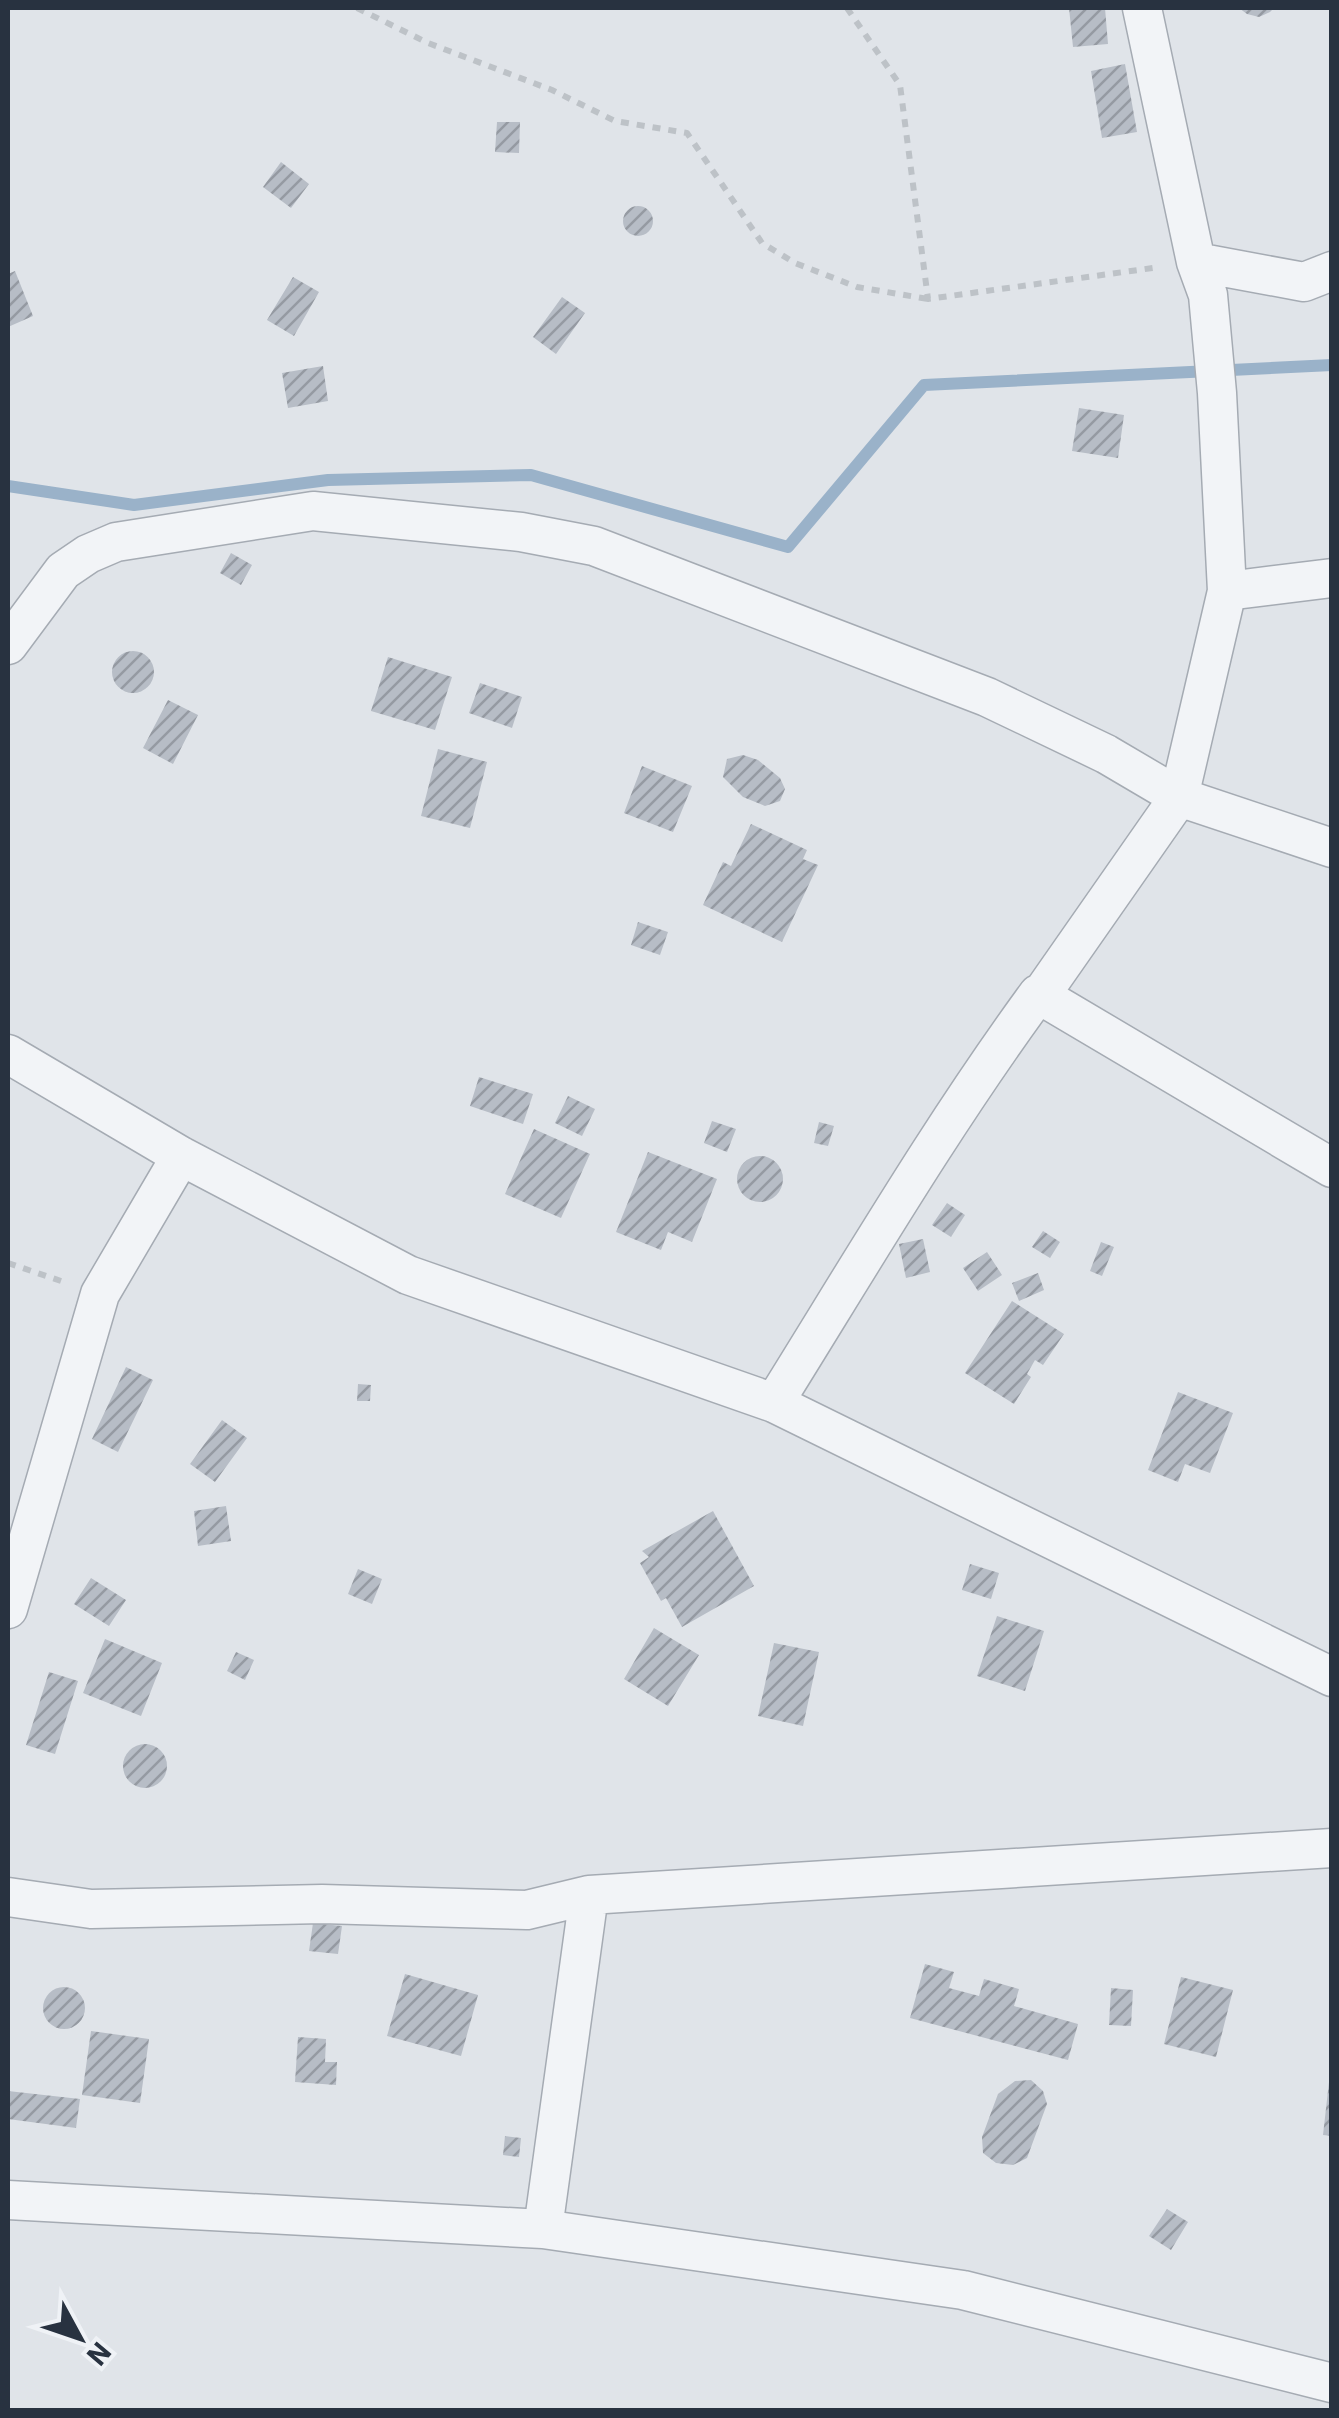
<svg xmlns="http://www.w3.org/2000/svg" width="1339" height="2418" viewBox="0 0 1339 2418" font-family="'IBM Plex Sans',sans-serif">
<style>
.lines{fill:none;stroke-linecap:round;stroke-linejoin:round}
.stream{stroke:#9ab2c9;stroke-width:12}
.building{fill:url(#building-hatch)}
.minor-casing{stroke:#a5abb3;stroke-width:41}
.path{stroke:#bdc2c7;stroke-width:6;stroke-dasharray:8 8;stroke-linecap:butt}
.minor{stroke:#f2f4f7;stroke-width:38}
</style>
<defs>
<pattern id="building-hatch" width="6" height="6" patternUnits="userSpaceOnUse" patternTransform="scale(2.5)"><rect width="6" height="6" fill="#b7bdc6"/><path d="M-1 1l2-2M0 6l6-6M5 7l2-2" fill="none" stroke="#959aa2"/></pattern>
</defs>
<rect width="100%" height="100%" fill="#e0e4e9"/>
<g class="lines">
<!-- stream -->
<path class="stream" d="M8 486 134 505 328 480 531 475 788 547 924 385 1332 365"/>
</g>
<!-- building -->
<path class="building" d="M1069 8H1105L1108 44 1073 47Z
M1239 8H1274L1270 12 1259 17 1247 14Z
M1125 64 1137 132 1102 138 1091 71Z
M497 122H520L519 153 495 152Z
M281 162 309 184 291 208 263 187Z
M623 221a15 15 0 1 1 30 0a15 15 0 1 1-30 0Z
M15 271 33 316 8 327V274Z
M293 277 319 292 294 336 267 320Z
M562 297 585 313 556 354 533 337Z
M323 366 328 401 288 408 282 373Z
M1079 408 1124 415 1118 458 1072 451Z
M231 553 252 565 241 585 220 573Z
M112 672a21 21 0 1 1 42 0a21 21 0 1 1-42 0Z
M388 657 452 677 435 730 371 711Z
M480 683 522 697 512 728 469 713Z
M168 700 198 715 173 764 143 748Z
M438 749 487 762 470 828 421 816Z
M743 755 758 760 780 778 785 789 780 801 765 806 743 797 723 777 727 759Z
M642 766 692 786 673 832 624 813Z
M751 824 807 850 803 859 818 865 782 942 703 905 723 862 731 866Z
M638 922 668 932 660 955 631 945Z
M479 1077 533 1094 523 1124 470 1106Z
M568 1096 595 1109 582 1136 555 1123Z
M712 1121 736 1129 727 1152 704 1143Z
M819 1122 834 1126 828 1146 814 1143Z
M534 1129 590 1154 561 1218 505 1194Z
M648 1152 717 1179 692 1242 668 1232 661 1250 616 1232Z
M737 1179a23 23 0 1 1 46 0a23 23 0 1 1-46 0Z
M947 1203 965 1215 951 1237 932 1225Z
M1043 1231 1060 1242 1050 1258 1032 1247Z
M923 1239 930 1272 906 1278 899 1244Z
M1101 1242 1114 1247 1102 1276 1090 1271Z
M987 1252 1002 1275 978 1291 963 1268Z
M1038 1273 1044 1290 1019 1301 1012 1283Z
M1012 1301 1064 1334 1043 1365 1035 1360 1027 1374 1031 1377 1014 1404 965 1373Z
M126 1367 153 1380 118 1452 92 1439Z
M358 1384 371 1385 370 1401H357Z
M1178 1392 1233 1413 1210 1473 1185 1464 1178 1482 1148 1470Z
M222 1420 247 1438 215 1482 190 1464Z
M226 1506 231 1541 198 1546 194 1511Z
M713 1511 754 1586 682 1627 666 1598 661 1601 640 1563 649 1557 642 1551Z
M970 1564 999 1573 991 1599 962 1590Z
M358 1569 382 1579 372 1604 348 1594Z
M91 1578 126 1600 109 1626 74 1604Z
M997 1616 1044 1631 1025 1691 977 1676Z
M654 1628 699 1655 668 1706 624 1679Z
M105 1639 162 1663 141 1716 83 1693Z
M774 1643 819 1652 803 1726 758 1716Z
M236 1652 254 1660 245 1680 227 1671Z
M49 1672 78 1681 55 1754 26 1745Z
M123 1766a22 22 0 1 1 44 0a22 22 0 1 1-44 0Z
M313 1923 342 1926 338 1954 309 1951Z
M925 1964 954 1972 949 1988 979 1996 984 1979 1019 1989 1014 2006 1078 2024 1068 2060 910 2018Z
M405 1974 478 1995 461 2056 387 2036Z
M1181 1977 1233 1990 1216 2057 1164 2044Z
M43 2008a21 21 0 1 1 42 0a21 21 0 1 1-42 0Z
M1111 1988 1133 1990 1131 2026 1109 2025Z
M91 2031 149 2039 140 2103 82 2095Z
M298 2037 326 2039 325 2062H337L336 2085 295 2082Z
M1031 2080 1043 2091 1047 2104 1027 2158 1013 2165 996 2163 983 2153 982 2137 998 2094 1015 2081Z
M1329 2082H1332V2136L1323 2135Z
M8 2091 80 2099 76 2128 8 2119Z
M505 2136 521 2138 519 2157 503 2155Z
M1167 2209 1188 2222 1171 2250 1149 2236Z"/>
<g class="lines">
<!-- minor casing -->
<g class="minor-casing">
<path id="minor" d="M1196 262 1304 282 1332 271
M1227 591 1332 578
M8 645 63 571 88 554 116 542 313 511 521 532 594 546 987 697 1106 754 1179 797 1332 848
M1040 996 1179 797 1227 591 1217 393 1208 295 1196 262 1142 8
M8 1054 181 1156 408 1275 774 1403 1332 1677
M774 1403C860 1265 942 1125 1038 994L1332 1168
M8 1609 100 1294 181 1156
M8 1897 91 1909 322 1904 527 1910 589 1895 1332 1848
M8 2200 543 2229 589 1895
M543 2229 963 2290 1332 2383"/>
</g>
<!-- path -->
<path class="path" d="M357 8 428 43 552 90 615 121 687 133 762 243 795 263 857 287 928 299
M847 8 900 85 928 299 1160 267
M8 1263 61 1281"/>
<!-- minor -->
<use href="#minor" class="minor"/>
</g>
<!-- border -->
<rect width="1339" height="2418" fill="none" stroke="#283240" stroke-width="20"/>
<!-- north arrow -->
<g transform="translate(80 2338) rotate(130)" stroke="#eff2f6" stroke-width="8" paint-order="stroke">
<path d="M0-8L18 38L0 25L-18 38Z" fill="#283240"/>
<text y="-15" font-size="28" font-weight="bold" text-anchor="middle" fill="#283240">N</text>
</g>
</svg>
